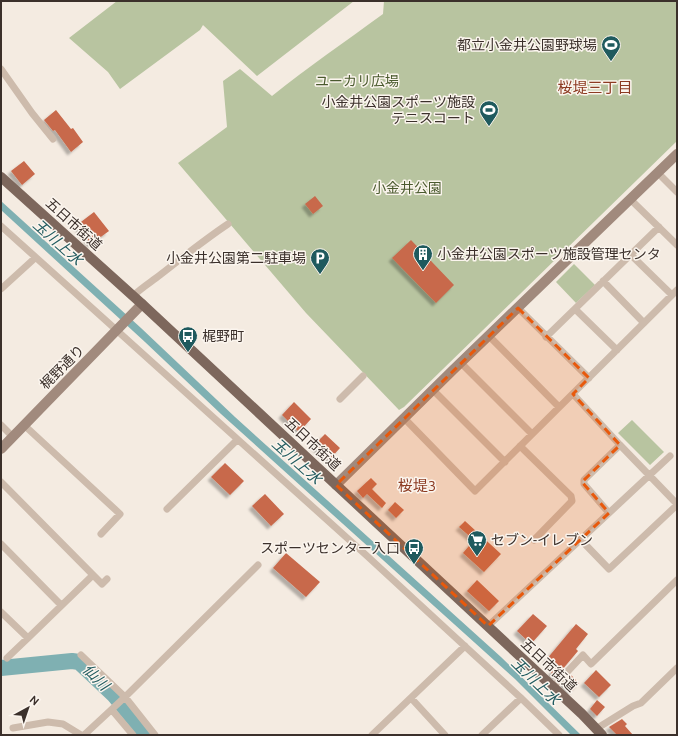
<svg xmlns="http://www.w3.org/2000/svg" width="678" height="736" viewBox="0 0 678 736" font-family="Ubuntu,'Noto Sans JP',sans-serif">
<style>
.green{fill:#b8c4a0}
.water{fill:#7fb0b2}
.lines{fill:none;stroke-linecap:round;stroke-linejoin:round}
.river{stroke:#7fb0b2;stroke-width:16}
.building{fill:#c8694b;filter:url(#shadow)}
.street{stroke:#cdbbac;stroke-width:7}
.secondary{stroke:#a18a7d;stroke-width:10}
.primary{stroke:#7d675c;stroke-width:10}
.marked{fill:#e8590c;fill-opacity:0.2;stroke:#e8590c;stroke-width:3;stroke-dasharray:8 5;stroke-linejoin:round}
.labels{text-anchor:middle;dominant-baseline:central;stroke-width:3;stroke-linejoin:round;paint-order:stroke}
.poi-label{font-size:14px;fill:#3b302b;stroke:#fbf5ee;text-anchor:end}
.park-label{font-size:14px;fill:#4a5a2e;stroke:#fbf5ee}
.street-label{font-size:14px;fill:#3b302b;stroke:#fbf5ee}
.neighbourhood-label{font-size:15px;fill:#8c3b22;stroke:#fbf5ee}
.water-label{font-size:15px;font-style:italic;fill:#1f5a5e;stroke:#fbf5ee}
</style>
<defs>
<filter id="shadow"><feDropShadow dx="-3.5" dy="3.5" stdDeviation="1" flood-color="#0004"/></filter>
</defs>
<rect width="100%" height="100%" fill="#f4ebe1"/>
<!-- green -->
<path class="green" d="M117 1H354L257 76 203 25 200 30 120 89 108 72 69 38Z
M384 1H677V141L404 407 399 410 306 313 178 163 227 127 223 81 240 69 272 96C308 67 346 41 383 14Z
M574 264 595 285 576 303 556 282Z
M632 420 664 452 650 465 618 433Z"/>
<!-- water -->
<path class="water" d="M1 201 141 328 235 417 501 657 581 735H571L515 679 221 414 145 342 1 210Z"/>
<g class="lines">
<!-- river -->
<path class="river" d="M1 668 72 661 79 662 114 695 147 735"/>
</g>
<!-- building -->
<path class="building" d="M56 110 71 129 73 128 83 142 71 152 55 130 53 131 44 120Z
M24 161 35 174 22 185 11 171Z
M315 196 323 206 313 214 305 204Z
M94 212 109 231 91 244 77 225Z
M411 240 454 285 436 303 392 258Z
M294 402 311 419 299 432 282 415Z
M325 434 340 448 329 460 314 445Z
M225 463 244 481 230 495 211 477Z
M371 478 377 484 372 489 386 503 382 508 367 494 363 498 357 491Z
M265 494 284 514 271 526 252 506Z
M395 502 404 510 396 518 388 510Z
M465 521 501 554 484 572 463 553 474 540 459 527Z
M286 553 320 582 306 597 273 568Z
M477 580 499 601 489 611 467 591Z
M533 614 547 626 531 644 517 631Z
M576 624 588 634 576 649 578 651 556 677 551 673 555 668 546 660Z
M596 670 611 685 599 697 584 683Z
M571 675 579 683 571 692 563 684Z
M597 700 605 707 597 716 590 709Z
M622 719 627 724 625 726 633 735H617L609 727Z"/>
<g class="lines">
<!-- street -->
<path class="street" d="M1 69 32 113 53 139
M658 173 677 192
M631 200 677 245
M1 226 366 555 521 698 559 735
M630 254 672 295
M603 281 644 323
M1 289 35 258
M133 296C141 288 151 282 160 275 183 257 204 240 228 224
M518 308 589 378
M575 309 617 350
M489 336 559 407
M546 337 659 227
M461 363 532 434
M433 390 505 462
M573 394 620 445 677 504
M340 399 363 376
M404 418 475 491 677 290
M1 425 13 437
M24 425 120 514 101 534
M520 446 571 496 572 501 534 540
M1 482 102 584 107 579
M167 509 237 440
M609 513 584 484V480L620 445
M581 540 609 569 677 505
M1 544 61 605
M1 612 28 638 93 575
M488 626 670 456
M81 655 125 697 155 735
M7 658 28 638
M553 687 583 655 591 664 677 580
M411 698 445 735
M112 710 133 735
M13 728 48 722 63 724 81 735
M596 729 633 706 641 703 677 668
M84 735 125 697 258 565
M372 735 465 646
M482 735 521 698"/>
<!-- secondary -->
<path class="secondary" d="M1 449 142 304
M336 485 454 369 677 154"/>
<!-- primary -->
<path class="primary" d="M1 177 142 304 582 714 602 735"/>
</g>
<!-- marked area -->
<path class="marked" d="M518 308 589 378 573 394 620 445 582 482 609 513 488 626 336 485Z"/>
<!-- icons -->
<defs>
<g id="stadium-pin" transform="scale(1)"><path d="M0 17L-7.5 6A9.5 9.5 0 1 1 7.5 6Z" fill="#1f5a5e" stroke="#fbf5ee"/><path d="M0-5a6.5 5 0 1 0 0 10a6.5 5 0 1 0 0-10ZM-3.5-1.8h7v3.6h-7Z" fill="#fff"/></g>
<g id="building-pin" transform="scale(1)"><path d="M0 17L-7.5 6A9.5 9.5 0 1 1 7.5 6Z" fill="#1f5a5e" stroke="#fbf5ee"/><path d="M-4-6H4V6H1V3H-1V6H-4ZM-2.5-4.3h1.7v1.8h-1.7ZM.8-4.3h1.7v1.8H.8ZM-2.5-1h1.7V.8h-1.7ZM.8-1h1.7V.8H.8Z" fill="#fff"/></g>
<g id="parking-pin" transform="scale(1)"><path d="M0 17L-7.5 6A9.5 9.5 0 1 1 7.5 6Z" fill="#1f5a5e" stroke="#fbf5ee"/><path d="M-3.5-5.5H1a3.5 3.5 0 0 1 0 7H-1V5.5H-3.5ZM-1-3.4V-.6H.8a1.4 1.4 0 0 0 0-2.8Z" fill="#fff"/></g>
<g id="bus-pin" transform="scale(1)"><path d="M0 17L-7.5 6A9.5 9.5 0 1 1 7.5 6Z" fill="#1f5a5e" stroke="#fbf5ee"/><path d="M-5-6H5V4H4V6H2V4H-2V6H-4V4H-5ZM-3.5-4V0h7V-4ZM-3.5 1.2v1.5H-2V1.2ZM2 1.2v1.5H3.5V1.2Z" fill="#fff"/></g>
<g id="supermarket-pin" transform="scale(1)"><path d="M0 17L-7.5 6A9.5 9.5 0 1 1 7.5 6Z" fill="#1f5a5e" stroke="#fbf5ee"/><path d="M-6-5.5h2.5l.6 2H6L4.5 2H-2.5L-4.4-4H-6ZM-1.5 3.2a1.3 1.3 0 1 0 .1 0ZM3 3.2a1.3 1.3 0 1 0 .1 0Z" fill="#fff"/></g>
</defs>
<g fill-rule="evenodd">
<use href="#stadium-pin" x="611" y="45"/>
<use href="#stadium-pin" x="489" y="110"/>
<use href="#building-pin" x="423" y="254"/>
<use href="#parking-pin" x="320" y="258"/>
<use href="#bus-pin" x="188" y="336"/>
<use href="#supermarket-pin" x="477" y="540"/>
<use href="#bus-pin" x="414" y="548"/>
</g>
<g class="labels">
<!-- poi labels -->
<g class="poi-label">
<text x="597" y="45">都立小金井公園野球場</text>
<text x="475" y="102">小金井公園スポーツ施設<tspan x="475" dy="16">テニスコート</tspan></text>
<text x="437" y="254" text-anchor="start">小金井公園スポーツ施設管理センタ</text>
<text x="306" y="258">小金井公園第二駐車場</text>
<text x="202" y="336" text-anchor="start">梶野町</text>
<text x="491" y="540" text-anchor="start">セブン-イレブン</text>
<text x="400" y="548">スポーツセンター入口</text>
</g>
<!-- park labels -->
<g class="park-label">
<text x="357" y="81">ユーカリ広場</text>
<text x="407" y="188">小金井公園</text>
</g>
<!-- street labels -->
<g class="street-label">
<text transform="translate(74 224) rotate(42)">五日市街道</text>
<text transform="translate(62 367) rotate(-45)">梶野通り</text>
<text transform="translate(313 444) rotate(43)">五日市街道</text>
<text transform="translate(549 665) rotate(43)">五日市街道</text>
</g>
<!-- neighbourhood labels -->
<g class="neighbourhood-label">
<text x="595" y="87">桜堤三丁目</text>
<text x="417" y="485">桜堤3</text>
</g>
<!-- water labels -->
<g class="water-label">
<text transform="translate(58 242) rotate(42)">玉川上水</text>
<text transform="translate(297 461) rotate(42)">玉川上水</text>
<text transform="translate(96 677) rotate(44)">仙川</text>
<text transform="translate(536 681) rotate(44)">玉川上水</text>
</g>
</g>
<!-- border -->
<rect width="678" height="736" fill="none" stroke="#3b302b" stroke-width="4"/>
<!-- north arrow -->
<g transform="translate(28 708) rotate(40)" stroke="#fbf5ee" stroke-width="3" paint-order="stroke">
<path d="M0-3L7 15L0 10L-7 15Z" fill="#3b302b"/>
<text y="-6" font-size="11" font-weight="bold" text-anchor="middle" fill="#3b302b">N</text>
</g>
</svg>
